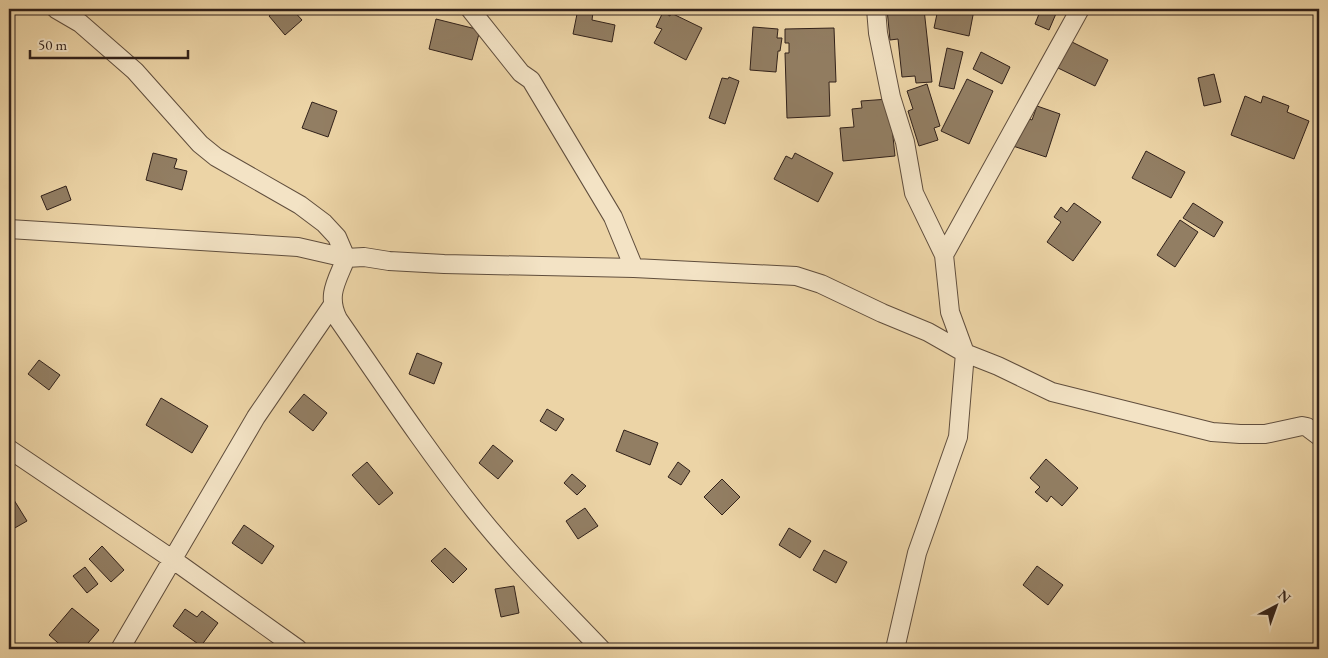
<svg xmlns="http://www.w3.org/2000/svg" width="1328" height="658" viewBox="0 0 1328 658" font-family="'EB Garamond',serif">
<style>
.building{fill:#927e63;stroke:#31211a}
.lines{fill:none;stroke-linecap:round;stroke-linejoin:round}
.street-casing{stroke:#604e3d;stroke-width:20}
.street{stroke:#f3e3c5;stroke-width:18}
</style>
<rect width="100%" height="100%" fill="#ecd4a6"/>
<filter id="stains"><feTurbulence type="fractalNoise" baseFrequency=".004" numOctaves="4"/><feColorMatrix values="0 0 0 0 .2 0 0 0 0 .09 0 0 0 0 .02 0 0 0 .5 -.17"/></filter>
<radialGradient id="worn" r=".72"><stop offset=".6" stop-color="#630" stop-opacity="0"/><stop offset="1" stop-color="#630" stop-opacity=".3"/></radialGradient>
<!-- building -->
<path class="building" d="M277 9H292L302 20 285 35 269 16Z
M578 9 593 12 592 20 615 25 612 42 573 34Z
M887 9H924L932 82 916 83 915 76 902 77 898 39 890 40Z
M938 9 974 10 969 36 934 28Z
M1041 9H1058L1049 30 1035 24Z
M663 12 670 16 671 13 702 28 686 60 654 43 662 29 656 27Z
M436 19 480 30 472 60 429 49Z
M753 27 778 29 777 38H782L780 51H778L776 72 750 70Z
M834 28 836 82H829L830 116 787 118 785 53H789V43H785V29Z
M1070 41 1108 60 1095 86 1056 67Z
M947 48 963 52 954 89 939 86Z
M981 52 1010 67 1002 84 973 69Z
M1214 74 1221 102 1204 106 1198 78Z
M729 77 739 81 725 124 709 118 722 78 728 79Z
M967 79 993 91 969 144 941 131Z
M927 84 940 126 934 128 938 140 919 146 908 111 913 109 907 91Z
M1245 96 1261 103 1263 96 1289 106 1287 112 1309 121 1294 159 1231 135Z
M889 99 895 156 843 161 840 128 854 127 852 109 862 108 861 101Z
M312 102 337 111 328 137 302 128Z
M1037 106 1060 114 1046 157 1013 146 1023 117 1032 120Z
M1146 151 1185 172 1171 198 1132 178Z
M153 153 177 159 174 168 187 171 182 190 146 180Z
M795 153 833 173 818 202 774 179 786 156 792 159Z
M66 186 71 200 47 210 41 196Z
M1074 203 1101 222 1073 261 1047 242 1061 222 1054 217 1061 207 1067 212Z
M1193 203 1223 222 1214 237 1183 218Z
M1180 220 1198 232 1175 267 1157 255Z
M417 353 442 363 434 384 409 374Z
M39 360 60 375 49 390 28 374Z
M304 394 327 413 313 431 289 412Z
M161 398 208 426 192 453 146 425Z
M547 409 564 419 556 431 540 421Z
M624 430 658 443 650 465 616 451Z
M493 445 513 461 498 479 479 463Z
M1046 459 1078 488 1062 506 1051 496 1047 502 1035 492 1040 487 1030 478Z
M367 462 393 493 379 505 352 475Z
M678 462 690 471 681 485 668 477Z
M572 474 586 486 577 495 564 483Z
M722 479 740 497 722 515 704 497Z
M14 500 27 521 13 529 9 522V504Z
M585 508 598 526 578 539 566 521Z
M244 525 274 546 262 564 232 543Z
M789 528 811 541 800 558 779 545Z
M102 546 124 570 111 582 89 559Z
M445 548 467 569 453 583 431 561Z
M824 550 847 562 836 583 813 570Z
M1037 566 1063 585 1048 605 1023 585Z
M85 567 98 584 87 593 73 576Z
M514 586 519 613 501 617 495 589Z
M72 608 99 630 83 649H65L49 635Z
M185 609 197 617 202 611 218 623 201 646 173 626Z"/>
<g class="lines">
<!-- street casing -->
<g class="street-casing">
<path id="street" d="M56 9 80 23 135 71 200 144 216 157 300 205 324 223 337 237 346 258C337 281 326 295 338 319 383 384 426 449 475 511 514 560 558 604 601 649
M470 9 521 73 531 80 613 217 634 268
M876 9 878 33 891 97 905 142 914 193 944 255 950 312 965 353 958 437 917 553 895 649
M9 229 298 247 346 258 364 257 389 261 444 264 634 268 796 276 821 284 882 313 928 332 965 353 998 366 1052 392 1212 432 1240 434H1265L1302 426 1307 427 1319 436
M944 255 1080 9
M9 449 172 559 298 649
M120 649 256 417 332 306"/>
</g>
<!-- street -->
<use href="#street" class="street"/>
</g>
<!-- margin -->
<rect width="1328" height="658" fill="none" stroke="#ecd4a6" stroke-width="30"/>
<rect x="10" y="10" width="1308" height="638" fill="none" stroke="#31211a" stroke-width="2.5"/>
<rect x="15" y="15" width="1298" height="628" fill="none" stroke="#31211a"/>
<!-- north arrow -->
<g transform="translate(1276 606) rotate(41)" stroke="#f3e3c5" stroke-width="4" paint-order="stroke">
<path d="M0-4L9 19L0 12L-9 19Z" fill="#31211a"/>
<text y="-8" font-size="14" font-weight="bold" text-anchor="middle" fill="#31211a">N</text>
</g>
<!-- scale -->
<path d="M30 50v8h158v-8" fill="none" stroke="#31211a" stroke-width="2.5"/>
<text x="38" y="50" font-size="15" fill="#31211a" stroke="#f3e3c5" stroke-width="4" paint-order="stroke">50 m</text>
<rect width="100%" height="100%" filter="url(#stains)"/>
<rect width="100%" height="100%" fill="url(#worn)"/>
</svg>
